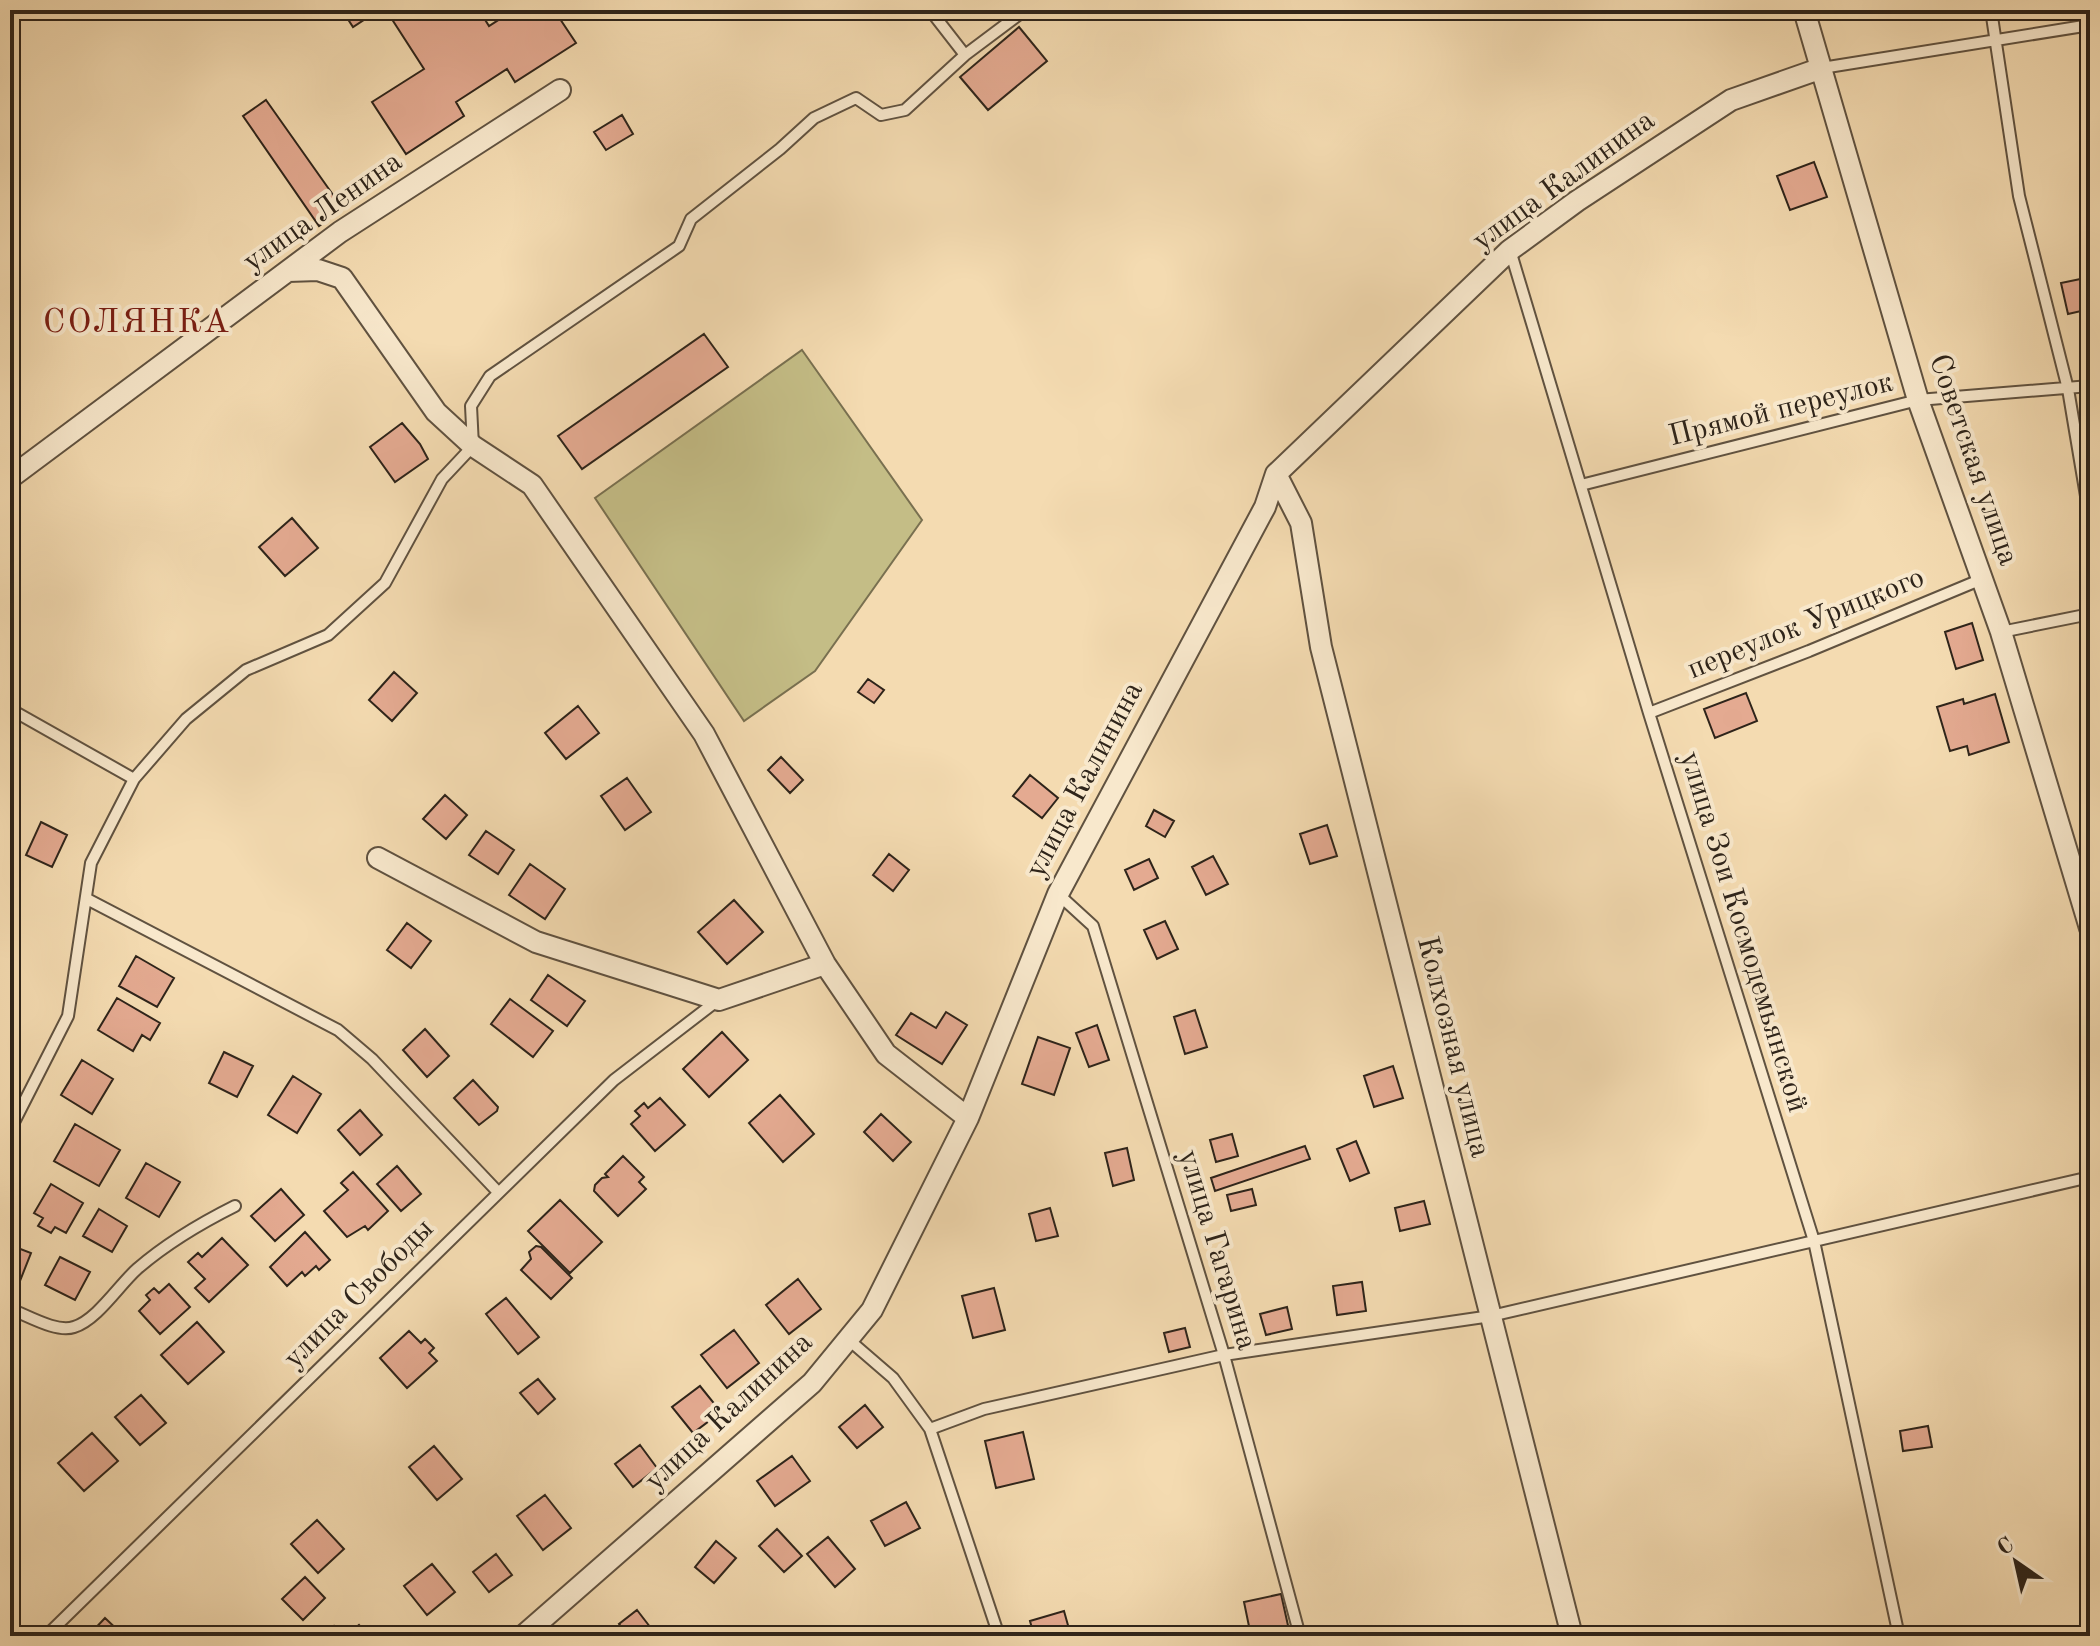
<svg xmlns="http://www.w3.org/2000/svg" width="2100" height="1646" viewBox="0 0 2100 1646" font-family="'Old Standard TT',serif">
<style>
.green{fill:#c4bd86;stroke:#797050;stroke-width:2}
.building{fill:#e4aa91;stroke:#2e241a;stroke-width:2}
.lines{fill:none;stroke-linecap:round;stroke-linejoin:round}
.lane-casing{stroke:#605240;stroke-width:14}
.street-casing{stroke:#605240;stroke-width:24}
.lane{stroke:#f8e8cc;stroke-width:10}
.street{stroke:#f8e8cc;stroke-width:20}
.labels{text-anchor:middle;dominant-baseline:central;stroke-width:8;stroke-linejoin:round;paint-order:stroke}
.street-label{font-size:30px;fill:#2e241a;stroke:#f8e8cc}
.quarter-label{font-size:34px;letter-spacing:2px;fill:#7a1f14;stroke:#f8e8cc}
</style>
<rect width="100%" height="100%" fill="#f4dbb1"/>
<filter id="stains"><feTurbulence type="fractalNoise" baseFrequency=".0025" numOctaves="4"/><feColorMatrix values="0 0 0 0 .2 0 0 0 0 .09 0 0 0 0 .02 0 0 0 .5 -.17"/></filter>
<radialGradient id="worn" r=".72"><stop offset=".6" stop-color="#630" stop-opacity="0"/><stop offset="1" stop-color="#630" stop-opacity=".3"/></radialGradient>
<!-- green -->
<path class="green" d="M802 350 922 520 815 671 744 721 595 498Z"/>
<!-- building -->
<path class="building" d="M342 10H379L353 27Z
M386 10H479L489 26 514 10H554L576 43 515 82 507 69 456 102 464 116 406 154 372 102 424 69Z
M1019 27 1047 61 988 110 960 77Z
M266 100 343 209 319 226 243 116Z
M622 115 633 134 606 150 594 132Z
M1814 162 1827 197 1790 210 1777 176Z
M2090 277V309L2068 314 2061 283Z
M704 334 728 367 582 469 558 436Z
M402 423 420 444 428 459 395 482 370 447Z
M292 518 318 548 285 576 259 547Z
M1972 623 1983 660 1956 669 1945 632Z
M394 672 417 693 392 721 369 700Z
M868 679 884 690 874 703 858 692Z
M1746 693 1757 721 1715 738 1704 709Z
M1995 694 2009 742 1969 755 1967 746 1950 751 1937 707 1963 699 1964 704Z
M578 706 599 733 566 759 545 733Z
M781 757 803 780 790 793 768 770Z
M1030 775 1058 798 1042 818 1013 796Z
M627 778 651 812 625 830 601 796Z
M445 795 467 815 446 839 423 819Z
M1154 810 1174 821 1165 837 1146 826Z
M41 822 67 835 52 867 26 855Z
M1327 825 1337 856 1310 864 1300 834Z
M486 831 514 850 498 874 469 855Z
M889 854 909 870 893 891 873 875Z
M1213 856 1228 884 1206 895 1192 867Z
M1149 859 1158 878 1134 890 1125 870Z
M530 864 565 889 545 919 509 895Z
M734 900 763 932 727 964 698 932Z
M1165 921 1178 949 1157 959 1144 930Z
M407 923 431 941 411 968 387 950Z
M136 956 174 978 157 1007 119 986Z
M548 975 585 1001 567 1026 531 1000Z
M117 998 160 1023 150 1040 142 1035 133 1051 98 1030Z
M510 999 553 1031 533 1057 491 1024Z
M1195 1010 1207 1047 1185 1054 1174 1017Z
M946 1012 967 1025 942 1064 896 1035 911 1013 936 1028Z
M1097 1025 1109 1060 1089 1067 1076 1033Z
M425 1029 449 1056 427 1077 403 1050Z
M722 1032 748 1060 709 1097 683 1069Z
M1038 1037 1070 1048 1054 1095 1022 1084Z
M224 1052 253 1066 237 1097 209 1083Z
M82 1060 113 1079 92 1114 61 1095Z
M1393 1066 1403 1098 1374 1107 1364 1076Z
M293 1076 321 1094 297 1133 268 1115Z
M473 1080 498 1107 497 1111 479 1125 454 1098Z
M780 1095 814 1134 783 1162 749 1123Z
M660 1098 685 1125 655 1151 631 1124 640 1116 635 1111 644 1103 648 1108Z
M360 1110 382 1135 360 1155 338 1130Z
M881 1114 911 1142 893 1161 864 1132Z
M75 1124 120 1150 99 1186 54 1161Z
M1232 1134 1238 1156 1216 1162 1210 1140Z
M1356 1141 1369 1173 1350 1181 1337 1149Z
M1305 1146 1310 1159 1215 1191 1211 1178Z
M1127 1148 1134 1180 1113 1186 1105 1153Z
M623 1156 644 1177 639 1182 646 1189 618 1216 594 1191 595 1185 602 1178 608 1177 605 1174Z
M146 1163 180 1182 159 1217 126 1198Z
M397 1166 421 1194 401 1211 377 1184Z
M353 1172 388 1211 368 1230 365 1226 347 1237 324 1211 348 1190 341 1183Z
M51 1184 83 1203 66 1233 55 1227 51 1233 38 1226 43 1218 34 1213Z
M281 1189 304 1215 275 1241 251 1216Z
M1252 1189 1256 1205 1231 1211 1227 1195Z
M560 1200 602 1242 570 1273 528 1231Z
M1424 1201 1430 1224 1400 1231 1395 1208Z
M1050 1208 1058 1236 1036 1241 1029 1214Z
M99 1209 127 1226 112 1252 83 1236Z
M305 1232 330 1260 319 1270 316 1266 305 1276 302 1272 287 1286 270 1267Z
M222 1238 248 1265 209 1302 195 1288 205 1279 188 1262 198 1253 202 1257Z
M10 1245 31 1253 18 1286 10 1283Z
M536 1246 541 1247 572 1278 551 1299 521 1270 531 1259 529 1252Z
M60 1257 90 1272 75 1300 45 1285Z
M798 1279 821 1309 789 1334 766 1305Z
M1362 1282 1366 1311 1337 1315 1333 1286Z
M169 1284 190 1307 160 1334 139 1311 150 1300 146 1295 154 1288 159 1293Z
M994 1288 1005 1330 973 1338 962 1296Z
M506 1298 539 1337 518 1354 486 1314Z
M1287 1307 1292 1329 1266 1335 1260 1314Z
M197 1322 224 1352 188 1384 161 1355Z
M1185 1328 1190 1347 1169 1352 1164 1333Z
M734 1330 759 1363 727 1388 701 1355Z
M409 1331 421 1343 425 1339 434 1348 429 1353 437 1361 407 1388 380 1358Z
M538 1379 555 1399 538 1414 520 1393Z
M700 1386 721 1412 693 1433 672 1407Z
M141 1395 166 1423 140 1445 115 1417Z
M865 1405 883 1427 857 1448 839 1427Z
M1928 1426 1932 1447 1903 1451 1900 1431Z
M1023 1432 1034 1479 996 1488 985 1441Z
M92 1433 118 1461 84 1491 58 1463Z
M640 1445 657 1468 633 1487 615 1464Z
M434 1446 462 1479 437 1500 409 1467Z
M792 1456 810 1481 775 1506 757 1481Z
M545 1495 571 1528 543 1550 517 1516Z
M906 1502 920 1528 885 1546 871 1521Z
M317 1520 344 1549 318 1573 291 1544Z
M777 1529 802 1556 784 1572 759 1546Z
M828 1537 855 1569 835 1587 807 1554Z
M716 1541 736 1558 714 1583 695 1567Z
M496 1554 512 1575 489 1592 473 1572Z
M432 1564 455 1592 427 1615 404 1586Z
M305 1577 325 1598 303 1620 282 1599Z
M1281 1594 1289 1630 1251 1636 1244 1602Z
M637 1610 657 1636H629L619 1624Z
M1064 1611 1071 1636H1034L1030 1621Z
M105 1618 124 1636H88Z
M359 1625 369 1636H346Z
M334 1626 343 1636H322Z"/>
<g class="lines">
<!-- lane casing -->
<g class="lane-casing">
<path id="lane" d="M930 10 965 55
M1991 10 2019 196 2068 389 2086 496
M1822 68 2090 25
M1510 250 1649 713 1814 1241 1899 1636
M1581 485 1918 400 2090 386
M2001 632 2090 614
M10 709 134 779
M1649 713 1809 651 1982 579
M1058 894 1093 926 1224 1355 1300 1636
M87 899 338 1030 372 1059 497 1191
M10 1130 68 1016 91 863 134 779 186 719 246 670 328 635 385 583 442 479 473 446 471 406 490 376 679 246 691 219 780 149 814 118 856 98 881 115 905 110 965 55 1025 10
M10 1309C27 1315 56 1333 74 1327 97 1320 119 1285 137 1269 167 1243 199 1224 235 1206
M849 1340 893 1378 930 1429 999 1636
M930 1429 984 1409 1224 1355 1491 1316 2090 1177
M46 1636 614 1080 718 1000"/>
</g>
<!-- street casing -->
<g class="street-casing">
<path id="street" d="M1804 10 1918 400 2001 632 2090 928
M288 271 318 270 342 278 436 412 473 446 532 485 704 734 825 964 886 1054 968 1118
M1276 474 1301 523 1321 647 1572 1636
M10 478 340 232 560 90
M378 858 536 942 719 1000 825 964
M523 1636 812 1383 872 1310 968 1118 1058 894 1265 507 1276 474 1510 250 1577 201 1731 100 1822 68"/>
</g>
<!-- lane -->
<use href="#lane" class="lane"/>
<!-- street -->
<use href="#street" class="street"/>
</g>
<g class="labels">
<!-- street labels -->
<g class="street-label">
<text transform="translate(1564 181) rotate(-36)">улица Калинина</text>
<text transform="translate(323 212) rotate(-35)">улица Ленина</text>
<text transform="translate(1781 410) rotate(-14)">Прямой переулок</text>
<text transform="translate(1973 460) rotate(71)">Советская улица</text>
<text transform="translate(1806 624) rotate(-22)">переулок Урицкого</text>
<text transform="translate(1085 780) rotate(-62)">улица Калинина</text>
<text transform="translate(1743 932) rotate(73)">улица Зои Космодемьянской</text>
<text transform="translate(1453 1047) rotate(76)">Колхозная улица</text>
<text transform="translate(1217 1250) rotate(73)">улица Гагарина</text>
<text transform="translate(359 1294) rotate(-45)">улица Свободы</text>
<text transform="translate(729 1412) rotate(-43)">улица Калинина</text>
</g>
<!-- quarter labels -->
<g class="quarter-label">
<text x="137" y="323">СОЛЯНКА</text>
</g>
</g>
<!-- margin -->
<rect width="2100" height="1646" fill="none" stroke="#f4dbb1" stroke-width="40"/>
<rect x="12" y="12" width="2076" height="1622" fill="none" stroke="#2e241a" stroke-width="4"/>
<rect x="20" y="20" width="2060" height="1606" fill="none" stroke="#2e241a" stroke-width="2"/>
<!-- north arrow -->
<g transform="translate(2016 1562) rotate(326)" stroke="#f8e8cc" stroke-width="6" paint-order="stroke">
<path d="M0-6L14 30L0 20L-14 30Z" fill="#2e241a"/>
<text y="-12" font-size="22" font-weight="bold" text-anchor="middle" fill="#2e241a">С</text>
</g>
<rect width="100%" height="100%" filter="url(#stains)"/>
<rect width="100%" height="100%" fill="url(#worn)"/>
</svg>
